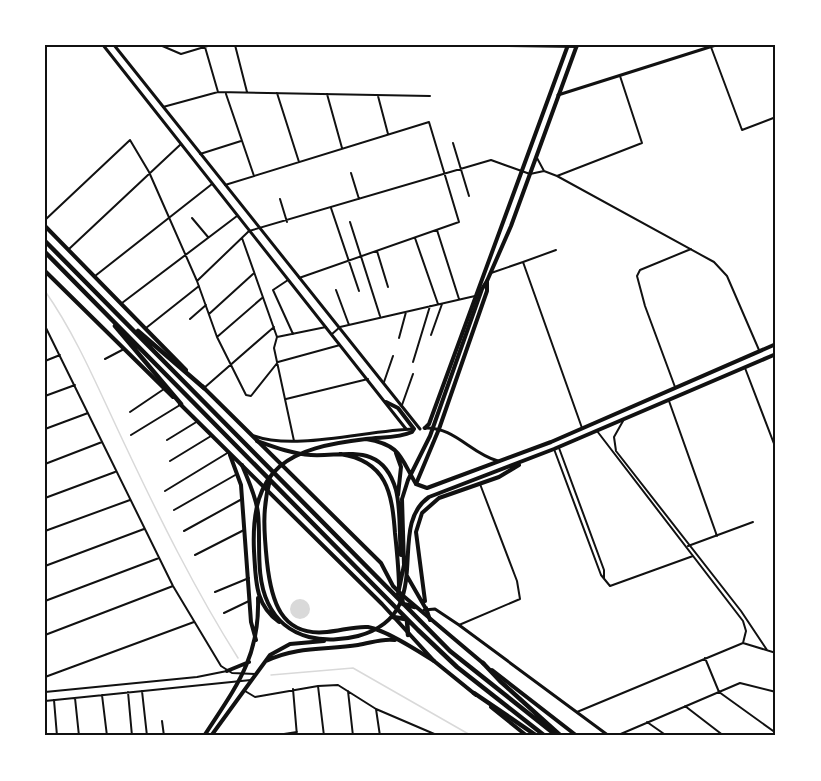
<svg xmlns="http://www.w3.org/2000/svg" width="821" height="781" viewBox="0 0 821 781" font-family="'Exo 2',sans-serif">
<style>
.water{fill:#d9d9d9}
.lines{fill:none;stroke-linecap:round;stroke-linejoin:round}
.stream{stroke:#d9d9d9;stroke-width:1.5}
.minor{stroke:#111;stroke-width:2}
.tertiary{stroke:#111;stroke-width:3}
.secondary{stroke:#111;stroke-width:4}
.primary{stroke:#111;stroke-width:4}
.motorway{stroke:#111;stroke-width:4.5}
.neatline{fill:none;stroke:#111;stroke-width:2}
</style>
<rect width="100%" height="100%" fill="#fff"/>
<!-- water -->
<path class="water" d="M290 609a10 10 0 1 1 20 0a10 10 0 1 1-20 0Z"/>
<g class="lines">
<!-- stream -->
<path class="stream" d="M45 291C78 338 100 393 125 445 159 517 195 590 238 658
M271 675 353 668 472 736"/>
<!-- minor -->
<path class="minor" d="M160 45 181 54 211 45
M235 45 247 92
M430 45 576 47 581 45
M205 47 218 92
M711 47 742 130 776 117
M277 93 299 162
M226 94 254 176
M327 94 342 148
M378 96 388 134
M163 107 218 92 430 96
M453 143 469 196
M200 154 241 141
M537 158 544 171
M351 173 359 199
M557 176 642 143 620 76
M225 185 429 122 459 222 299 278
M280 199 287 222
M331 208 359 291
M192 218 208 237
M45 220 130 140 149 172 197 281 217 337 246 395 251 396 278 362 340 345
M350 222 380 316
M437 230 459 299
M242 238 277 337 274 348 294 441
M415 238 438 304
M69 249 181 144
M377 251 388 287
M523 262 556 250
M491 273 523 262 582 428
M95 276 212 184
M288 280 273 290 293 334
M197 281 249 231 491 160 530 174 544 171 557 176 714 262 727 276 759 350
M336 290 349 325
M122 303 237 216
M209 314 253 274
M190 319 206 305
M45 326 173 586 221 666 232 673 255 674
M146 328 199 286
M332 334 340 327 475 296
M431 335 442 304
M217 337 262 298
M277 337 326 327
M399 338 406 312
M105 359 124 349
M45 361 60 355
M413 362 430 306
M745 368 776 449
M384 382 393 356
M675 387 645 306 637 276 640 270 691 249
M204 388 274 327
M45 396 75 385
M286 399 368 379
M669 401 717 536
M402 405 413 374
M130 412 164 389
M623 421 614 437 616 451 741 611 767 650
M45 429 88 413
M597 431 743 621 746 631 743 643
M131 435 180 405
M167 440 198 421
M559 448 604 570V578
M554 449 601 575 610 586 693 556
M170 461 211 436
M45 464 102 442
M165 491 229 452
M45 498 115 472
M174 510 237 474
M45 531 130 500
M184 531 242 499
M688 546 753 522
M195 555 244 530
M45 566 144 529
M215 592 249 578
M45 601 159 558
M224 613 249 601
M459 625 520 599 517 581 480 484
M45 635 173 586
M743 643 776 653
M705 658 719 692 776 733
M45 677 194 622
M318 686 324 736
M293 689 297 736
M142 691 147 736
M245 691 255 697 318 686 338 685 376 709 439 736
M348 691 353 736
M45 692 197 677 227 671
M128 692 132 736
M102 695 107 736
M75 698 79 736
M54 700 57 736
M45 701 251 680
M685 706 724 736
M376 709 380 736
M577 712 743 643
M162 721 164 736
M647 722 667 736
M271 736 297 732
M616 736 740 683 776 692"/>
<!-- tertiary -->
<path class="tertiary" d="M103 45 406 429
M114 45 420 429
M558 95 716 45
M424 428C454 426 471 454 498 461
M254 436C295 451 368 430 414 429
M424 610 435 609 459 625 609 736"/>
<!-- secondary -->
<path class="secondary" d="M45 226 186 370
M45 271 173 397
M202 386 381 563 393 586 401 594 484 664
M180 404 382 604 434 661 476 695
M425 428 429 424 568 45
M230 455 241 485 251 622 256 640
M416 484 439 429 487 291V281L511 226 577 45
M266 661C297 646 326 650 358 645 371 643 382 638 395 640
M492 670 577 736
M227 671 249 662
M491 707 527 736
M204 736C235 688 260 658 258 598
M211 736 270 655 290 644 324 641"/>
<!-- primary -->
<path class="primary" d="M366 439C401 445 400 457 416 484L427 488 551 442 776 344
M257 441C274 447 293 454 311 455 345 457 382 441 396 490 401 510 399 534 401 555
M396 453 401 467 398 495
M340 454C387 461 392 493 395 533 397 552 399 570 399 589
M242 465C248 480 256 496 258 513 261 541 255 576 268 603 276 620 290 632 309 637 324 641 343 640 358 636 439 614 384 528 429 497L554 449 776 354
M270 480C262 508 264 533 267 562 271 599 280 637 327 632 340 631 355 626 368 627 386 630 418 651 434 661
M407 576 426 609
M398 594 404 565 402 499 408 480 430 436 482 289 487 281
M425 601 416 532 422 513 439 498 499 477 519 465
M426 608 430 620
M279 622C254 604 256 579 254 551 250 466 289 448 366 439 381 437 399 438 412 432L414 429 398 408 386 402"/>
<!-- motorway -->
<path class="motorway" d="M45 241 450 651 557 736
M45 252 418 630 457 667 545 736
M115 326 181 404
M138 331 204 388
M401 594 403 604 415 607
M393 617 405 619
M407 620 408 635
M483 663 500 681 561 736
M474 693 537 736"/>
</g>
<!-- border -->
<rect width="821" height="781" fill="none" stroke="#ffffff" stroke-width="93"/>
<rect x="46" y="46" width="728" height="688" class="neatline"/>
</svg>
